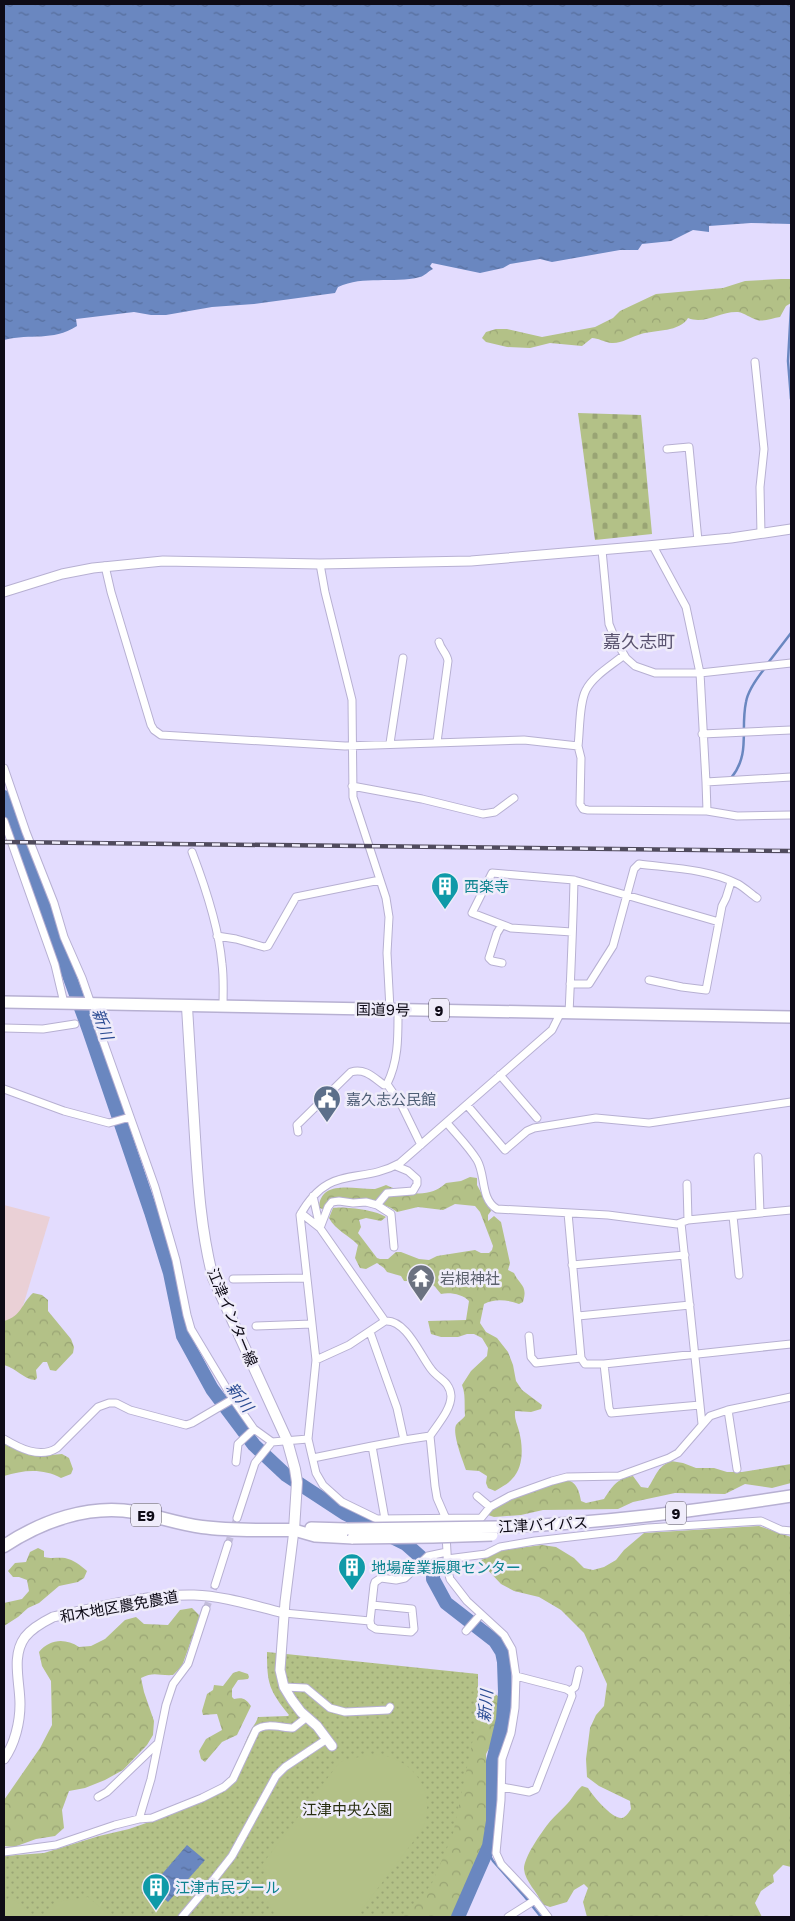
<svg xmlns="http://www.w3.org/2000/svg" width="795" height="1921" viewBox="0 0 795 1921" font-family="'Golos Text','Noto Sans JP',sans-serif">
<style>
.education{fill:#ead0d6}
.forest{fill:url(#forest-crowns)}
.cemetery{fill:url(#cemetery-stones)}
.park{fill:url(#park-dots)}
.garden{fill:#b3c187}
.water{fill:url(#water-ripples)}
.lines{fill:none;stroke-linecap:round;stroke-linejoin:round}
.stream{stroke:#6a87c0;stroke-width:2.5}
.river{stroke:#6a87c0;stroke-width:14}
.minor-tunnel{stroke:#c3bddb;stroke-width:7;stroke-dasharray:7 3.5;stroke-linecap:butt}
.minor-casing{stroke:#b7b0d2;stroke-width:9}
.tertiary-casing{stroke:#b7b0d2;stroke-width:11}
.secondary-casing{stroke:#b7b0d2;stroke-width:12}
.trunk-casing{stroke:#b7b0d2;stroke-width:14}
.motorway-casing{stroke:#b7b0d2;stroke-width:15}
.minor{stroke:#fff;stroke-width:7}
.tertiary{stroke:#fff;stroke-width:9}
.secondary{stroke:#fff;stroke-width:10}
.trunk{stroke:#fff;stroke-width:11}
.motorway{stroke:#fff;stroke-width:12}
.rail-casing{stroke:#504b5d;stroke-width:4.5}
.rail{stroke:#efecfa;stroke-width:2.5;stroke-dasharray:8;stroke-linecap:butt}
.trunk-bridge-casing{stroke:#b7b0d2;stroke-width:14;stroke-linecap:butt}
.trunk-bridge{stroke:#fff;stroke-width:11}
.labels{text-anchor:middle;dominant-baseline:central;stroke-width:5;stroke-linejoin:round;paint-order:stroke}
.shield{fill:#efecfa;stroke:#524e5a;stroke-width:1}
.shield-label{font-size:14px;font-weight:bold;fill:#0e0b16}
.culture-label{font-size:15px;fill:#0d838f;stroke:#efecfa;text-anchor:start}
.street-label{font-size:15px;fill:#0e0b16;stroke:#efecfa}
.service-label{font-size:15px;fill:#4e5e75;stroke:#efecfa;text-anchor:start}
.worship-label{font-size:15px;fill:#5b616d;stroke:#efecfa;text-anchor:start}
.park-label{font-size:15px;fill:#292f11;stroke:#efecfa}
.water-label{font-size:16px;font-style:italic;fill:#2b4c93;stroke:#efecfa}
.quarter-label{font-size:18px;fill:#59526f;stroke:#efecfa}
</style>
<defs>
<pattern id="forest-crowns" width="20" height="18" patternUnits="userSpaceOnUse" patternTransform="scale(1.25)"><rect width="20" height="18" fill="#b3c187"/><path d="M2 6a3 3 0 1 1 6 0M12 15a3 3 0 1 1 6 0" fill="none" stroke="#99a474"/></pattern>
<pattern id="cemetery-stones" width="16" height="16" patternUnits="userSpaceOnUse" patternTransform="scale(1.25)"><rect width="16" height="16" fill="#b3c187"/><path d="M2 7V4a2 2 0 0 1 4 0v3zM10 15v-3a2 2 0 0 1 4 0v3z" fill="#99a474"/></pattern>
<pattern id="park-dots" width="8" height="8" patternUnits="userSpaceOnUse" patternTransform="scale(1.25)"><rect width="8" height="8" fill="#b3c187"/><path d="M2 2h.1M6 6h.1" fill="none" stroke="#99a474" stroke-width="1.8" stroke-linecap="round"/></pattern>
<pattern id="water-ripples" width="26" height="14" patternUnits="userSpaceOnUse" patternTransform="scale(1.25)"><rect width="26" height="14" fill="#6a87c0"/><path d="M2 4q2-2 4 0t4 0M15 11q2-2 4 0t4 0" fill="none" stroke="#566d9b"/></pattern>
</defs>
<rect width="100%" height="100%" fill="#e3dcfe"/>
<!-- education -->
<path class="education" d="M4 1205 50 1217 20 1316 4 1324Z"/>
<!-- forest -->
<path class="forest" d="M781 279H791V303L786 306 780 317C773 318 763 322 757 320 750 318 745 313 738 312 720 311 705 325 688 318 680 332 655 330 641 334 631 337 621 344 611 343 604 342 598 338 592 338L582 346 550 343 530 348 507 347 486 342 482 338 486 332 496 329H507L542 337 595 327 613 318 620 311 656 294 723 288 745 281Z
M470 1177 477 1178V1185L491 1211 488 1215V1221L494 1216 501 1222 510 1263 508 1270 514 1273C520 1286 528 1285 523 1302L519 1304C508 1300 495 1298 484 1304L480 1323 486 1332 497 1338 508 1352 513 1365 516 1381 522 1390 542 1405 541 1409 531 1412 515 1411C514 1418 517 1424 519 1431 523 1446 524 1467 512 1479 508 1484 501 1487 495 1491L488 1488 486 1483 487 1476 479 1471 466 1470C463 1461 452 1434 456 1425 458 1422 463 1419 465 1416 464 1405 466 1395 462 1385L471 1371 487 1356 488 1348 482 1338 474 1334H467L458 1337H441L431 1334 428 1321 466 1320 469 1301C463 1294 449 1292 441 1294 438 1291 436 1287 433 1285 431 1284 409 1281 404 1281L401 1276 387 1272 384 1268 377 1263 366 1269 360 1268 355 1258 358 1245C349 1235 336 1231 329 1218L333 1208C344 1206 376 1210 386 1217L381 1221 366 1218 359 1220 361 1227 358 1233 377 1258 380 1259H388L396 1252H401L419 1259 429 1260 437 1256 475 1250 481 1253H489L492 1250 493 1246 480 1212 475 1206 455 1204 443 1210 418 1207 397 1212C384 1202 366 1200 351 1200 345 1199 340 1197 334 1198 329 1200 326 1204 323 1209L319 1208C320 1178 357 1190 375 1189 379 1188 383 1186 386 1185 405 1194 430 1199 446 1183L461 1181Z
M33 1293 42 1295 48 1300V1311L71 1339 74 1347 73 1353 56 1371 50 1370 47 1362H43L36 1370 37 1378 35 1380C23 1379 16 1368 4 1365V1321C22 1316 21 1304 33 1293Z
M4 1444 24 1453 51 1455 62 1454 69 1458 73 1469 71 1474 61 1478C43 1468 23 1470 4 1476Z
M671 1461 683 1463 696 1468H714L727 1472H742L791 1464V1483L772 1488 745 1484 725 1494 675 1493 633 1502 618 1509 543 1510 521 1515 494 1517 488 1515 499 1504 566 1479C577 1483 579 1490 581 1501L586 1503 604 1499C612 1487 617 1478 633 1476L641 1487 648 1488C656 1476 657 1467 671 1461Z
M759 1526 791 1537V1867L783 1865 773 1875 774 1882 761 1891 755 1903 762 1917H587L583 1902 588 1888 584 1884 574 1890 567 1902 550 1907 542 1904C538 1892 525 1882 524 1869 524 1857 541 1833 548 1824 553 1817 561 1811 567 1804 573 1798 575 1792 582 1786L588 1788C593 1796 612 1819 622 1818 626 1817 629 1812 631 1809L630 1801 599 1786 587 1777 586 1759 590 1728 596 1715 604 1706 607 1684 584 1633 561 1610 539 1597 514 1591 501 1584 483 1565 481 1560 503 1550 542 1545 556 1547 574 1558 584 1568 593 1570 604 1567 616 1560 624 1550 644 1533Z
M38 1548 44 1551V1557C53 1559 57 1557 65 1558 74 1560 80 1565 87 1571L84 1578 78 1582 59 1586 39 1603 28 1608 18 1617 4 1626V1603L22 1599 29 1591 27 1580 19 1577H13L8 1571 15 1563 26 1562 30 1552Z
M192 1608 200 1616 182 1666 173 1675C159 1676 154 1671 141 1678L144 1692 154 1721 153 1735 147 1745 123 1770 105 1780 85 1788 69 1791 62 1810 64 1828 55 1836 36 1839 14 1847 4 1846V1800L40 1748 52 1725 51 1681 42 1666 39 1652C50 1639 65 1638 79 1647L91 1646 105 1639 125 1620 136 1617 144 1624 168 1625 180 1610Z
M239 1671 248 1674 249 1677 248 1679 238 1680 232 1689V1697L234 1699C243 1697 246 1699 251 1706L237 1735 222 1742 205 1762 201 1759 199 1751 206 1739 222 1730 217 1714 203 1715 202 1711 207 1694 213 1690 214 1685 223 1686 233 1673Z
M492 1691 500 1698 501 1711 498 1725 493 1741 486 1754 489 1815 487 1839 455 1917H392L474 1713 484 1695Z"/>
<!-- cemetery -->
<path class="cemetery" d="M578 413 641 415 652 534 595 540Z"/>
<!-- park -->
<path class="park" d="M267 1652 478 1674V1715L453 1834 432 1883 415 1906 400 1917H4V1856L44 1853 99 1836 129 1829 152 1821 158 1813 222 1785C240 1768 240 1750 251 1730 254 1725 256 1723 258 1717L288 1716 289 1715C269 1690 267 1684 267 1652Z"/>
<!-- garden -->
<path class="garden" d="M375 1754C415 1758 438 1793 422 1830L356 1917H278C266 1906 262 1887 265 1871L261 1866 339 1763 344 1760Z
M10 1896 35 1917H4V1903Z
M88 1897 112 1917H43L55 1902Z"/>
<!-- water -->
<path class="water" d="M4 4H791V224L751 223 709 226V232L693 230 671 241 642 244 638 250H620L552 262 540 259 510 264 503 268 480 273 432 263 430 266 433 269C428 271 425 276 420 277 392 284 364 275 338 287L335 293 254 304 212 307 166 315H151L134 312 76 319 77 326C51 342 32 333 4 340Z
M187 1845 205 1860 168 1902 151 1887Z"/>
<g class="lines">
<!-- stream -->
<path class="stream" d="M791 307 788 361 791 399
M768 663 791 633
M731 778C751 754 740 730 746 702 748 690 757 678 765 668
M489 1846V1854L493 1861 525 1897 541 1917"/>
<!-- river -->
<path class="river" d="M4 797 89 1030 151 1212 170 1273 183 1336 212 1389 254 1445 286 1475 344 1513 406 1544 433 1568V1579L446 1603 495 1641 502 1652 504 1662 505 1692 503 1719 493 1761V1821L489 1846 458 1917"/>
<!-- minor-tunnel -->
<path class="minor-tunnel" d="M228 1544 237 1518
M206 1609 215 1585"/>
<!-- minor casing -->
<g class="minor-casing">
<path id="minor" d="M755 362 764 449 760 487 761 534
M667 449 689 447 698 541
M653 546 686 607 700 673 706 782 791 777
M602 550 609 624 616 641 626 658 635 666 655 673H700L791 663
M320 564 325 592 352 700 353 797 386 898 389 917 387 953 390 1009
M105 566 111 592 151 725 154 730 161 735 345 746 524 740 578 746 581 758 580 804 583 809 588 810 707 811
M702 734 791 730
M437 742 448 661C447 653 441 650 439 642
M390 743 403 658
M578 746C580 730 579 703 586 690 593 676 612 665 624 655
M4 768 26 832 54 903 64 937 82 978 91 1004
M706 782 707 811 737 816 791 815
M352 786 422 799 483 814 495 812 514 798
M4 821 55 965 64 1003
M192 852C205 886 219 928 222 964 224 979 223 993 223 1007
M574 880 719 922
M217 936 236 939 264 947 268 946 296 897 380 880
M502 963 492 961 489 958 497 933 502 925
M649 980 682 987 706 990 722 906 726 898 731 882
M570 984H589L613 946 634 869 639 864C671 868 709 869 738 884 745 888 751 894 757 898
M95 1004 96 1021 155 1187 176 1260 187 1315 191 1329 233 1399 254 1429 272 1442 308 1439
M398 1009C398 1035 399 1060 387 1084L402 1106 421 1145
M560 1014 552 1030 400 1163C359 1186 330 1162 300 1215L316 1360 308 1439 316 1473 323 1485 342 1502 377 1519 481 1518 490 1507 510 1496 552 1481 567 1477 619 1476 669 1458 678 1453 710 1416 728 1410 791 1397
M569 1014C571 969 573 925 574 880L492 873 472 913 511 928 572 932
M4 1028 43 1029 75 1024
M500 1075 537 1118
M4 1089 64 1111 109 1123 130 1117
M467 1105 505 1150 527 1131 534 1128 596 1118 649 1123 791 1102
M447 1123C457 1135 469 1147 477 1160 486 1175 480 1199 497 1209L608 1215 677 1224 688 1220 791 1210
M298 1132 297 1125 351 1072C365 1068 373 1077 384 1085L387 1084
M758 1157 760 1213
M687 1184 688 1220
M313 1196 320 1228 385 1321 349 1345 316 1360
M377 1205 387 1193 413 1191 417 1184V1179L408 1171 396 1166
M301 1213 320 1228 328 1207 332 1202 339 1201 353 1203 366 1202 377 1205 391 1214 394 1247
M568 1213 581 1358 585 1364H604L791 1344
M733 1216 739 1275
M681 1223 702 1424
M572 1265 685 1255
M233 1279 306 1278
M578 1316 690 1305
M385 1321C406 1319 420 1355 431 1369 438 1379 450 1381 451 1396 451 1410 437 1425 430 1436
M256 1326 312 1324
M370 1332 397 1408 404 1440 372 1446 385 1519
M529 1336 531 1357 536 1363 581 1358
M604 1364 609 1408 611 1413 700 1405
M728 1410 737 1469
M4 1439C19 1448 40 1459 57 1448L98 1407 109 1403H116L130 1410 186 1425 192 1423 233 1399
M404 1440 430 1436 435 1486 437 1498 447 1521
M313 1458 372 1446
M236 1462 238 1444 254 1429
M477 1496 490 1507
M237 1518 255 1463 272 1442
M446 1534 448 1571 450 1579 467 1601 504 1635 512 1649 516 1676 515 1708 511 1733 502 1759 501 1800 496 1853 501 1864 535 1900 548 1917
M447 1559 486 1554 500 1547 535 1541 648 1528 761 1521 781 1530 791 1531
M215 1585 228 1544
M372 1605 412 1609 414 1629 411 1632 376 1629 371 1626 370 1621 374 1585 375 1582 381 1578 396 1580 405 1578 428 1556 447 1552
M284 1613 370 1621
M466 1631 481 1614
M284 1687 306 1688 330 1708 345 1712 388 1710 390 1707
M570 1691 575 1687 579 1670
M502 1787 529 1792 536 1789 572 1696 571 1692 566 1689 516 1676
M98 1797 107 1792 157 1744
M139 1819 151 1779 166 1705 173 1684 188 1664 206 1609
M4 1852 56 1845 115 1825 139 1819 152 1818 202 1798 224 1787 233 1779 256 1730C266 1722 282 1728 293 1728L307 1717
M182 1917 214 1879 232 1856 276 1776 285 1767 327 1739
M508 1917 535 1900"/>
</g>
<!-- tertiary casing -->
<g class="tertiary-casing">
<path id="tertiary" d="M4 592 62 574 93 568 163 561 320 564 471 561 647 546 731 538 791 529
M294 1530 285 1602 280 1670 284 1687 292 1700 301 1712 317 1726 332 1746
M4 1759C15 1744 20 1722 20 1704 20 1682 11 1656 25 1637 32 1628 43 1622 53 1617 99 1607 147 1594 194 1595 225 1596 254 1606 284 1613"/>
</g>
<!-- secondary casing -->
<g class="secondary-casing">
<path id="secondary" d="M187 1007C190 1050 192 1094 195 1137 198 1186 201 1231 213 1278L287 1440 295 1469 297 1482 294 1530"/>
</g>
<!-- trunk casing -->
<g class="trunk-casing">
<path id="trunk" d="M4 1002 791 1017
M498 1527C597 1524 694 1511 791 1496
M311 1528 347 1529
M294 1530 315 1536 353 1538"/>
</g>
<!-- motorway casing -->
<g class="motorway-casing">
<path id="motorway" d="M4 1546C42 1521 89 1504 135 1512 157 1516 179 1524 202 1527 232 1531 264 1530 294 1530"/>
</g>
<!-- minor -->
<use href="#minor" class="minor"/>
<!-- tertiary -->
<use href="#tertiary" class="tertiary"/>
<!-- secondary -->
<use href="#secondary" class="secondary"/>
<!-- trunk -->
<use href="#trunk" class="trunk"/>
<!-- motorway -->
<use href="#motorway" class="motorway"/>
<!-- rail casing -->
<g class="rail-casing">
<path id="rail" d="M4 842 791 851"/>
</g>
<!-- rail -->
<use href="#rail" class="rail"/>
<!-- trunk-bridge casing -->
<g class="trunk-bridge-casing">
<path id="trunk-bridge" d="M347 1529 498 1527
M353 1538 433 1537 492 1535"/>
</g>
<!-- trunk-bridge -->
<use href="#trunk-bridge" class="trunk-bridge"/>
</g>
<!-- icons -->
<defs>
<g id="building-pin" transform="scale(1.4375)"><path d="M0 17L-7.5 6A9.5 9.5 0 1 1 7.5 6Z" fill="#0f9aa8" stroke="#efecfa"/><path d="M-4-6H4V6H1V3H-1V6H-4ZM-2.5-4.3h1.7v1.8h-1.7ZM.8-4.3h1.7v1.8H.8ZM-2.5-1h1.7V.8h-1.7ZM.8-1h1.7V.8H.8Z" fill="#fff"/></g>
<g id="civic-pin" transform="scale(1.4375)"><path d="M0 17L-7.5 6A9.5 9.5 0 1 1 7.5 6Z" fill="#5c6f8a" stroke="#efecfa"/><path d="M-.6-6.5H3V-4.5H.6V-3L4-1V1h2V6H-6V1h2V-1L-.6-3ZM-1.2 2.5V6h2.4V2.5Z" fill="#fff"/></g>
<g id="temple-pin" transform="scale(1.4375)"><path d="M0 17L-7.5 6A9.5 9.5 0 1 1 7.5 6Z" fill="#6b7280" stroke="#efecfa"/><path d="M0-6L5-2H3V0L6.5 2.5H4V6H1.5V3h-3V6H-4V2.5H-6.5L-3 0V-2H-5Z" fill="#fff"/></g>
</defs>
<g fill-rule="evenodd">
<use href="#building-pin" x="445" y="886"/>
<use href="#civic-pin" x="327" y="1099"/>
<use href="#temple-pin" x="421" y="1278"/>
<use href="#building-pin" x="352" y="1567"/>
<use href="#building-pin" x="156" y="1887"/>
</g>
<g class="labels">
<!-- shield labels -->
<g class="shield">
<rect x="429" y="998.5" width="20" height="23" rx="4"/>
<rect x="666" y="1501.5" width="20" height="23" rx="4"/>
<rect x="131" y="1503.5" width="30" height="23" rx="4"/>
</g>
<g class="shield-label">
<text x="439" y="1010">9</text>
<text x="676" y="1513">9</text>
<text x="146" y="1515">E9</text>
</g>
<!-- culture labels -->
<g class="culture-label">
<text x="464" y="886">西楽寺</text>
<text x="371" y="1567">地場産業振興センター</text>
<text x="175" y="1887">江津市民プール</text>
</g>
<!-- street labels -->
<g class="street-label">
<text transform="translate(383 1009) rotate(1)">国道9号</text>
<text transform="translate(233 1317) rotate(67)">江津インター線</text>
<text transform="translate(543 1524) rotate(-3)">江津バイパス</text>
<text transform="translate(119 1606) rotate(-10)">和木地区農免農道</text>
</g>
<!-- service labels -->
<g class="service-label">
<text x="346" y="1099">嘉久志公民館</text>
</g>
<!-- worship labels -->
<g class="worship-label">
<text x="440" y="1278">岩根神社</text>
</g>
<!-- park labels -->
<g class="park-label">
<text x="347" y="1809">江津中央公園</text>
</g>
<!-- water labels -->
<g class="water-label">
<text transform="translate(103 1024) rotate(70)">新川</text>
<text transform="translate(240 1397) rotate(53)">新川</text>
<text transform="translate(485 1706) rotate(-85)">新川</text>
</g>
<!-- quarter labels -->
<g class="quarter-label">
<text x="639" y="641">嘉久志町</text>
</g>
</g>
<!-- border -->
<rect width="795" height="1921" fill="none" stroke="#0e0b16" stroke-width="10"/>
</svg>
